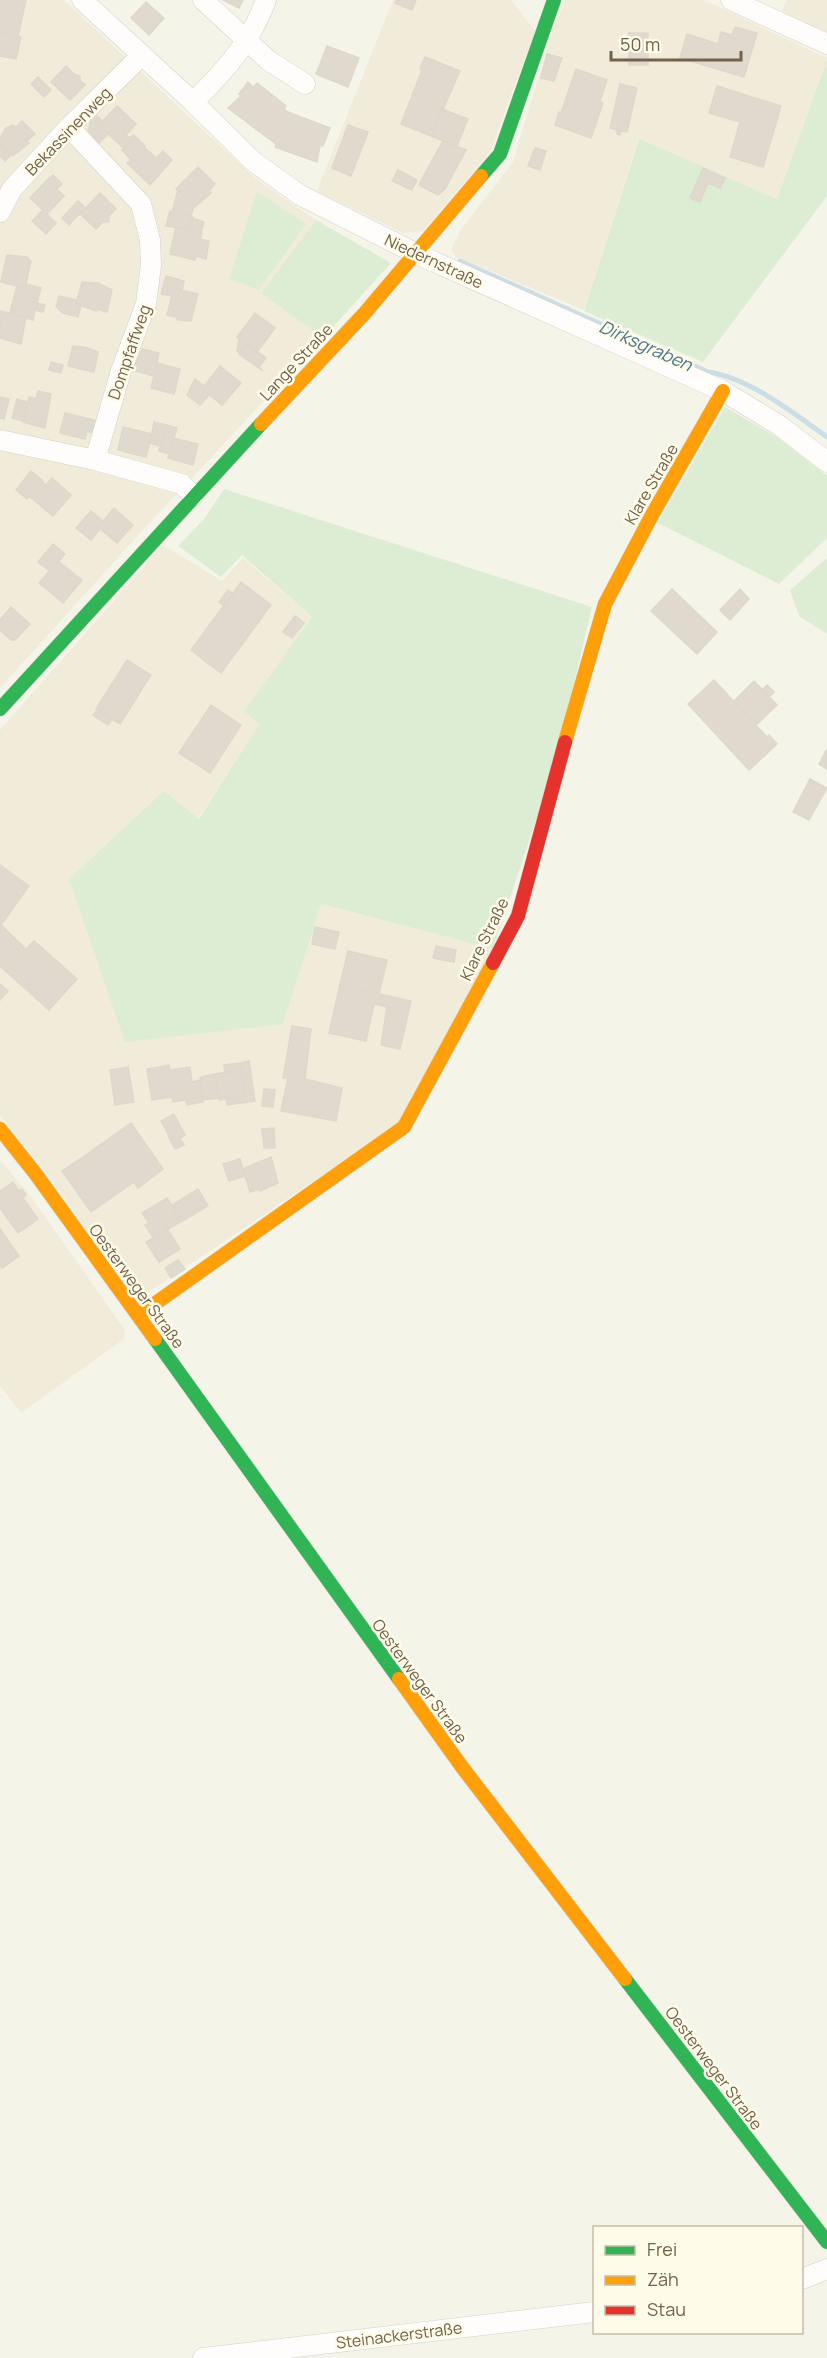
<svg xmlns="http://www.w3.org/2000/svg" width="827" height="2358" viewBox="0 0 827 2358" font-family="Manrope,sans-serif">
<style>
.residential{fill:#f1ebd9}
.green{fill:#ddedd4}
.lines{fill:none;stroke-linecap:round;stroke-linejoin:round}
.stream{stroke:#cbdee6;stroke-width:5}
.building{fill:#e0dace;stroke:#ded8cb;stroke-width:1.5}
.street-casing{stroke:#d4d1c7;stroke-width:21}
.fast-casing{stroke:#d5d1c7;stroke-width:15}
.slow-casing{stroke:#d5d1c7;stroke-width:15}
.jam-casing{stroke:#d5d1c7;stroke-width:15}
.street{stroke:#fefdfc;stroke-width:20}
.fast{stroke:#30b455;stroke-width:14}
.slow{stroke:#ff9f0a;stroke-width:14}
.jam{stroke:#e5322d;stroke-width:14}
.labels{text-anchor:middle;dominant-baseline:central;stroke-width:5;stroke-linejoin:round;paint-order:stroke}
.street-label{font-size:16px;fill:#73614a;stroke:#fefbe9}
.water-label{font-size:18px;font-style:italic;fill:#4b7893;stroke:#fefbe9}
</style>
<rect width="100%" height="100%" fill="#f5f4e9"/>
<!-- residential -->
<path class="residential" d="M0 0H64L256 179 316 220 261 293 323 338 143 530 0 688Z
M393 0H511L535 31 490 152 423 231 403 233 317 191Z
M565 0H704L827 58 777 199 638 140 584 310 457 257 451 250 460 231 513 162 554 26Z
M787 0H827V34L782 11Z
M163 545 222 581 243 558 312 617 245 711 259 724 198 819 283 1024 320 904 493 949 399 1124 138 1299 42 1167 0 1115V730Z
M0 1160 29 1194 125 1330 124 1339 21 1413 0 1386Z"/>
<!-- green -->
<path class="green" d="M827 59V196L703 362 584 311 639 139 777 199Z
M257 191 306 224 259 290 229 279Z
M316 220 391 263 323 338 261 293Z
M725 407 777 437 827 476V538L779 584 658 523Z
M224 489 592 607 556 760 493 949 321 904 283 1024 125 1042 69 879 164 791 199 819 259 724 244 711 312 617 242 555 221 577 178 546 204 519Z
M827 558V634L799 616 790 590Z"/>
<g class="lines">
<!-- stream -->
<path class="stream" d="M460 261 708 372C750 378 793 413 827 437"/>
</g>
<!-- building -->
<path class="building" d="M0 0H26L18 36 0 32Z
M223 0H243L239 8Z
M396 0H416L412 10 395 3Z
M146 2 164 18 149 35 131 18Z
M735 27 757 33 744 77 680 58 687 34 718 44 721 32 732 35Z
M0 32 21 37 16 59 0 56Z
M629 33H648V65H629Z
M327 46 359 58 348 87 316 74Z
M547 54 562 58 554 81 541 78Z
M425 57 460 71 431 136 401 124 422 70 420 69Z
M66 66 74 74 80 76V80L85 85 70 100 51 82Z
M576 69 607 80 600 101 603 103 591 138 555 125 559 112 561 113Z
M38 77 51 90 44 97 31 84Z
M248 82 253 87 257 83 286 106 284 109 288 112 330 128 323 146 320 145 317 162 275 147 276 144 228 108 241 96 239 94Z
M620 84 637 88 627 132 621 131 620 135 617 134V130L610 128Z
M717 86 781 106 763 167 730 157 740 122 709 113Z
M117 106 136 124 118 143 99 125Z
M442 109 468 119 457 146 431 136Z
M97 116 103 121 99 125 108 134 99 143 88 131 90 123Z
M22 121 35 134 27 141 29 143 13 156 0 144V138L6 128 13 125 16 127Z
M348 125 368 132 351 176 332 168Z
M126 135 130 138 133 135 135 137 124 149 118 143Z
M135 136 145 146 131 160 122 150Z
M443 141 466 150 445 189 423 177Z
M0 144 11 155 5 161 0 156Z
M144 147 156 158 163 151 172 160 150 185 127 163Z
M535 148 546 151 540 170 528 166Z
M198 167 215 184 209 191 211 193 195 207 176 189Z
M703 168 725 178 720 188 708 183 700 202 690 198Z
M398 170 417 180 412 190 392 181Z
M53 175 62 184 57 189 47 180Z
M423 177 445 189 438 195 419 185Z
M47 180 64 196 47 214 30 198Z
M178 190 194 206 191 216 172 212Z
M100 193 116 209 109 216V222H103L96 229 80 214Z
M78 201 85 208 69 225 62 218Z
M43 210 53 220 47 225 37 216Z
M170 211 193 217 189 230 166 226Z
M37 216 47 225 53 220 56 223 46 234 32 221Z
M192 218 204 222 201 233 189 230Z
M176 227 202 233 200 239 209 241 206 259 196 256 195 260 170 254Z
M7 255 27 257 31 261 25 288 1 282Z
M166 276 184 281 182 290 174 288 172 296 161 294Z
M82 282 98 283 112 290 107 312 96 309V311L76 304Z
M26 284 41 288 37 303 14 297 17 286 25 288Z
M174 288 198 294 191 321 178 320 176 317 167 315Z
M59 296 77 300 76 304 81 305 78 317 63 313 56 307Z
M14 297 37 303 33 320 10 313Z
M37 303 45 305 43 312 35 310Z
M1 311 26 317 21 344 0 338Z
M255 313 275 328 257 352 237 337Z
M239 339 247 344 240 353 237 351Z
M247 344 266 358 259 367 263 371 239 354Z
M73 346 84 347 98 352 94 372 68 366Z
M142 349 159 353 154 376 133 370Z
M51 362 63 365 61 373 49 370Z
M157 363 180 369 174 394 151 388Z
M220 366 241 383 222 405 202 389Z
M195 379 204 386 202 389 209 395 200 405 187 395Z
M38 391 51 394 45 428 23 422 29 397 36 399Z
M0 397 9 399 4 419 0 418Z
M17 399 28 402 27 408 15 406Z
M15 406 27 408 23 421 12 418Z
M65 413 90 419 85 439 60 433Z
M90 419 97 421 94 433 87 431Z
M154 422 167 425 160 446 150 443Z
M167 425 177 428 169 454 159 451Z
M123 427 152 434 146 457 118 450Z
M173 438 198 444 193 465 168 458Z
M31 471 42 480 27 499 16 490Z
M52 478 71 495 53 516 29 496 42 481 46 485Z
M114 508 133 525 117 543 98 527Z
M91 511 103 521 98 527 100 529 91 540 76 528Z
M53 544 65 554 50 571 38 562Z
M58 561 82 580 63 603 39 583Z
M241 582 271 605 221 673 191 650Z
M672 589 717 632 697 654 651 611Z
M740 589 749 599 730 620 720 610Z
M228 590 234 594 225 606 219 602Z
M11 607 30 624 15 640H11L0 630V620Z
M295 616 304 623 292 638 283 632Z
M127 660 146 672 115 721 96 709Z
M146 672 151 675 120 724 115 721Z
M714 680 767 737 769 735 777 744 749 770 688 704Z
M754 681 777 705 756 725 734 701Z
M767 685 774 692 769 697 762 690Z
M211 705 241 725 210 773 179 753Z
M98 709 112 719 108 725 93 715Z
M827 749V769L819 764Z
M810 779 827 788 809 820 793 812Z
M0 865 29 886 21 897 0 882Z
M0 882 21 897 1 925 26 949 34 941 77 979 49 1010 0 966Z
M315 927 339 932 335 949 312 944Z
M436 946 456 950 454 962 433 958Z
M348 951 387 960 384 973H381L376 993 340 985Z
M381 973H384L379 994 376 993Z
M0 984 8 991 0 1000Z
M340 985 411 1001 400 1049 381 1045 387 1007 374 1004 366 1041 329 1033Z
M292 1026 311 1029 305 1079 342 1088 336 1121 281 1111 288 1078H283Z
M249 1061 251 1074 243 1076 241 1063Z
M241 1063 243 1076 251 1074 254 1095 245 1096 241 1070 225 1073 224 1065Z
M169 1065 170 1070 190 1067 192 1082 200 1080 203 1097 173 1102 172 1097 152 1100 147 1069Z
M128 1067 134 1102 115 1105 110 1070Z
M241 1070 245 1096 219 1100 215 1074Z
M215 1074 219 1098 203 1100 200 1077Z
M264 1089 275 1090 273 1107 262 1106Z
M254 1095 255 1101 227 1105 226 1099Z
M203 1097V1102L187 1105 186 1100Z
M174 1114 178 1122 165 1128 161 1121Z
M178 1122 185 1135 171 1142 165 1128Z
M131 1123 163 1169 138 1188 134 1182 115 1195 86 1155Z
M274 1128 275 1148H264L262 1129Z
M185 1135 180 1138 184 1145 175 1149 171 1142Z
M86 1155 115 1195 91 1212 62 1171Z
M271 1157 278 1183 260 1191V1189L250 1192 243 1169Z
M240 1159 245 1176 229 1181 223 1164Z
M13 1182 19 1191 22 1189 26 1195 23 1198 38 1219 18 1233 0 1208V1191Z
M198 1189 208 1206 199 1211 190 1194Z
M190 1194 199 1211 181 1222 172 1205Z
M167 1198 181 1222 177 1218 165 1225 168 1230 154 1239 145 1225 149 1223 142 1213Z
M177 1218 180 1222 168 1229 165 1225Z
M0 1229 19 1256 8 1264 0 1253Z
M168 1230 180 1249 159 1262 146 1242Z
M0 1253 8 1264 2 1268 0 1264Z
M178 1260 185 1269 171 1278 165 1268Z"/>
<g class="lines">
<!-- street casing -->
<g class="street-casing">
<path id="street" d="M82 0 193 102 254 162 300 195 417 254 723 391 779 425 827 462
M203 0 268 60 305 84
M731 0 827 44
M193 102C225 71 251 42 266 0
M69 127 141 204 150 240 151 265 146 304 121 371 95 460
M0 212 12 189 69 127 142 55
M0 440 95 460 182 484 193 496
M802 2279 827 2269
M203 2358 594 2312"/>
</g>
<!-- fast casing -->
<g class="fast-casing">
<path id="fast" d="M481 176 500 154 554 0
M0 709 261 424
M155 1339 399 1679
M625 1979 827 2242"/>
</g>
<!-- slow casing -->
<g class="slow-casing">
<path id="slow" d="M261 424 364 314 481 176
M565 742 605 604 652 515 723 391
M0 1129 35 1173 155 1339
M139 1315 404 1127 493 963
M399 1679 462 1767 625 1979"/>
</g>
<!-- jam casing -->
<g class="jam-casing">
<path id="jam" d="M493 963 518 916 565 742"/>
</g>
<!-- street -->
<use href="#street" class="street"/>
<!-- fast -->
<use href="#fast" class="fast"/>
<!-- slow -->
<use href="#slow" class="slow"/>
<!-- jam -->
<use href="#jam" class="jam"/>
</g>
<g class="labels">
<!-- street labels -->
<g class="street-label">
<text transform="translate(68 131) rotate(-46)">Bekassinenweg</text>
<text transform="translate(434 261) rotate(25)">Niedernstraße</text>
<text transform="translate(129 352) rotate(-71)">Dompfaffweg</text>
<text transform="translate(296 362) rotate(-47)">Lange Straße</text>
<text transform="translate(651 484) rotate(-60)">Klare Straße</text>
<text transform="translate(484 939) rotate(-64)">Klare Straße</text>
<text transform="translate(137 1286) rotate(54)">Oesterweger Straße</text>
<text transform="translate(420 1681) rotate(54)">Oesterweger Straße</text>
<text transform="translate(714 2068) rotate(53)">Oesterweger Straße</text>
<text transform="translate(399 2335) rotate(-7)">Steinackerstraße</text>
</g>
<!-- water labels -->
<g class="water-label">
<text transform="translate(646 345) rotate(24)">Dirksgraben</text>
</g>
</g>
<!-- legend -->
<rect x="593" y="2226" width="210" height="108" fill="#fefbe9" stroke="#c6bda9" stroke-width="1.5"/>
<rect x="605" y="2246" width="30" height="9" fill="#30b455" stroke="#c6bda9" stroke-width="1.5"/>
<text x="647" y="2256" font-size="18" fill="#73614a">Frei</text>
<rect x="605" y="2276" width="30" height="9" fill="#ff9f0a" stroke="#c6bda9" stroke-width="1.5"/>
<text x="647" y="2286" font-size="18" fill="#73614a">Zäh</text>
<rect x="605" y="2306" width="30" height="9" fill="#e5322d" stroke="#c6bda9" stroke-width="1.5"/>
<text x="647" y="2316" font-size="18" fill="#73614a">Stau</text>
<!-- scale -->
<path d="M611 51v9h130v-9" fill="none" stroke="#73614a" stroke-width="3"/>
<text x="620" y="51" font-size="18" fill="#73614a" stroke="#fefbe9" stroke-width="4.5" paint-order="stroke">50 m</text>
</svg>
